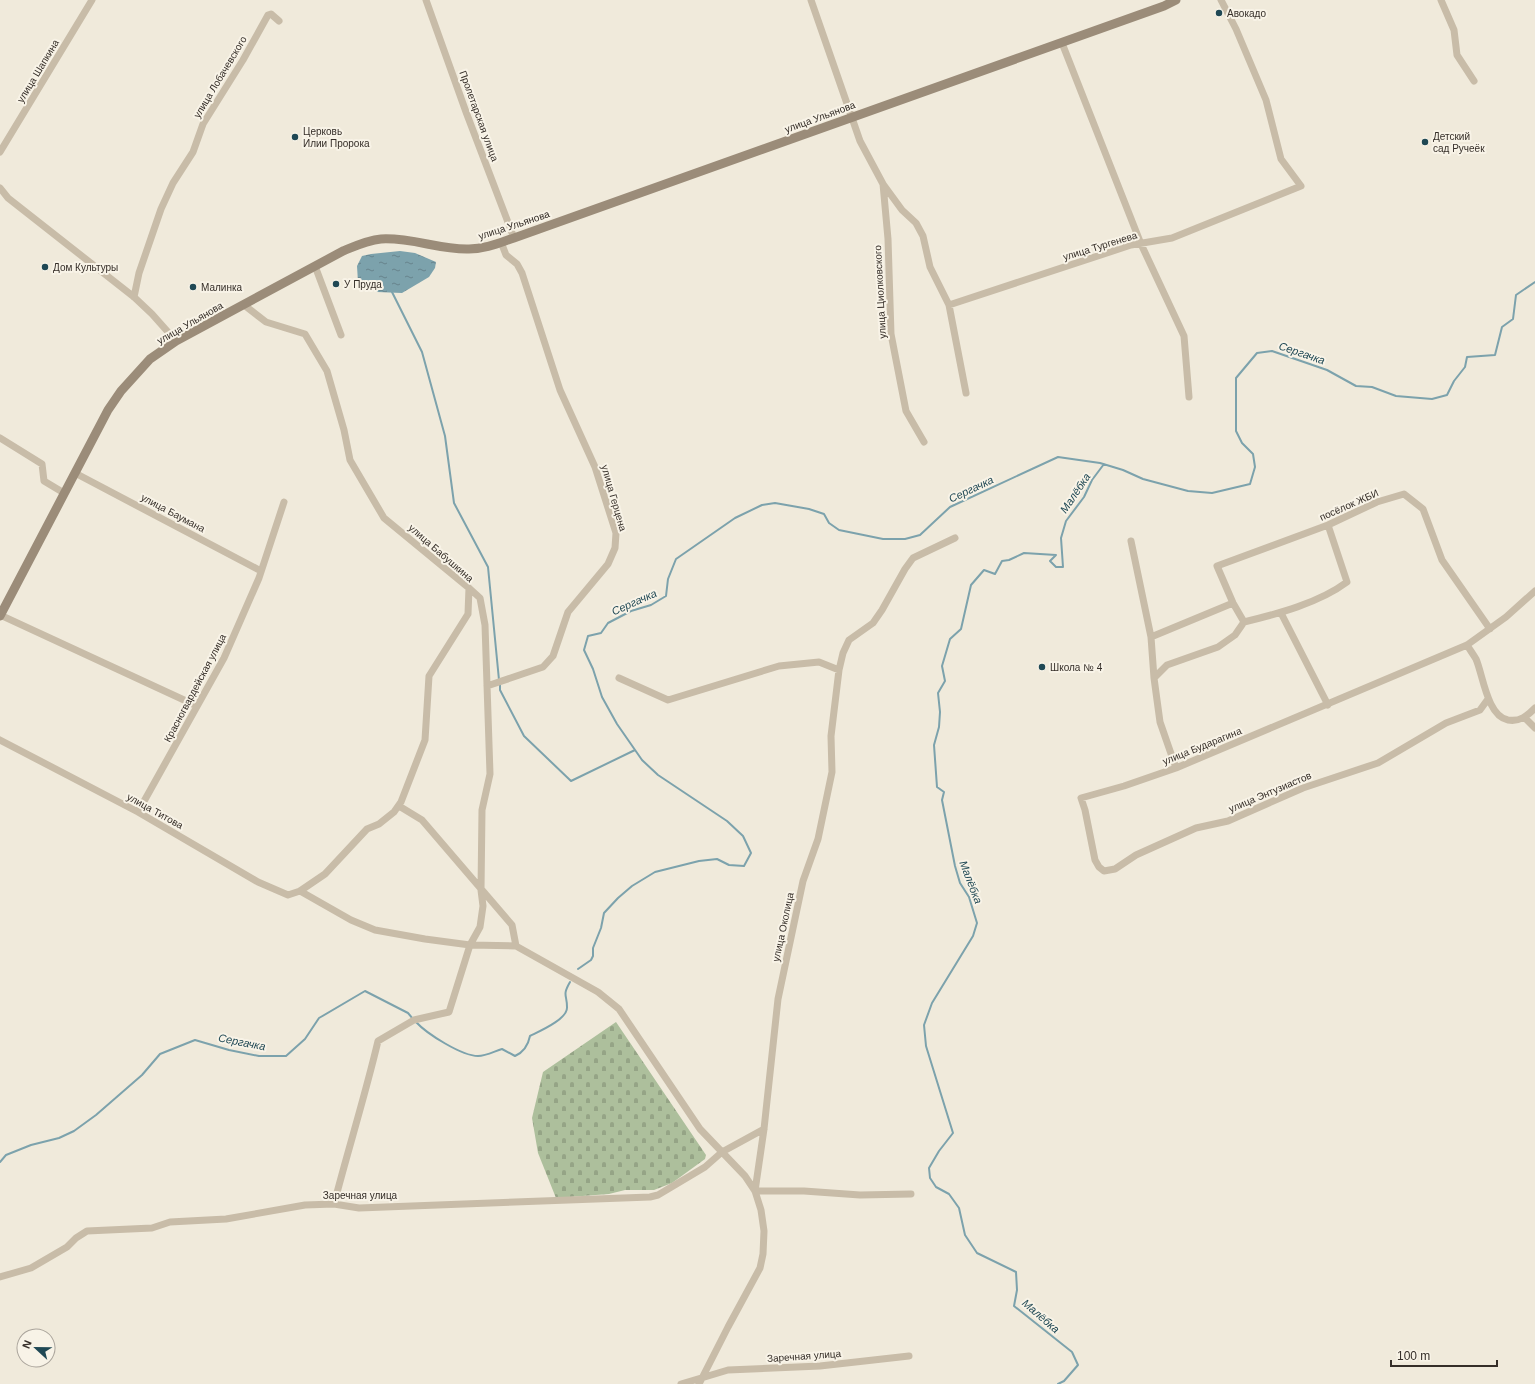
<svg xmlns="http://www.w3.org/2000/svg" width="1535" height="1384" viewBox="0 0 1535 1384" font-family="Helvetica,sans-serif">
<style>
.cemetery{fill:url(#cemetery-stones)}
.water{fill:url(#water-ripples)}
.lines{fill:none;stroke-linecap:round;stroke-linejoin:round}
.stream{stroke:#7ca2ac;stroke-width:2}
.street{stroke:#c8bca8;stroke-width:7}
.secondary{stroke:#9b8c79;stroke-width:9}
.poi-dot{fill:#1f4854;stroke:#f8f3e7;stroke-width:1.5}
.labels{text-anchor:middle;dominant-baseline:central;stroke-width:4;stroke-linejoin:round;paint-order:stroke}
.poi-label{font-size:10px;fill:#352e28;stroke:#f8f3e7;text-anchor:start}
.street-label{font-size:10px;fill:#352e28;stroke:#f8f3e7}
.water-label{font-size:11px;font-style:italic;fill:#1f4854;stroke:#f8f3e7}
</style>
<defs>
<pattern id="cemetery-stones" width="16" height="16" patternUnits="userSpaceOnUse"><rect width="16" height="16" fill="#adbf9c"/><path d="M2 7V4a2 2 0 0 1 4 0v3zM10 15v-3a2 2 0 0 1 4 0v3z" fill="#95a486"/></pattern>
<pattern id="water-ripples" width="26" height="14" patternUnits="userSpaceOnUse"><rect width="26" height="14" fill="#7ca2ac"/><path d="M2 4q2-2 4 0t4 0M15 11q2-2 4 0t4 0" fill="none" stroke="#66848c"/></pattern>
</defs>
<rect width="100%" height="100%" fill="#f0eadb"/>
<!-- cemetery -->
<path class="cemetery" d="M616 1022 706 1155 705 1159 672 1183 654 1190H625L609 1194 556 1198 538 1153 532 1118 543 1072Z"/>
<!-- water -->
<path class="water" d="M400 251 415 253 436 262 435 268 429 277 402 293 377 292 358 282 357 266 362 256 371 254Z"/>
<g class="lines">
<!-- stream -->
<path class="stream" d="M392 292 422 352 445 436 454 503 488 567 499 680
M500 684V690L524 736 571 781 635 750
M578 969 591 960 593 956V948L601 928 604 913 618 898 632 886 655 872 699 861 717 859 729 865 744 866 751 853 743 836 727 821 658 775 642 760 617 724 602 697 593 669 584 650 588 636 601 633 608 623 631 611 651 605 666 596 668 579 676 559 735 518 762 505 775 503 809 509 824 514 829 523 839 530 883 539H905L920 535 950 507 1058 457 1100 463 1123 470 1143 479 1188 491 1212 493 1250 484 1255 467 1253 454 1242 443 1236 431V378L1257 353 1272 351 1327 370 1356 386 1372 387 1396 396 1432 399 1447 395 1454 381 1465 367 1467 357 1495 355 1502 327 1513 319 1516 295 1535 282
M416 1022C427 1034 462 1056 478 1056 486 1056 495 1051 502 1049L515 1056C524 1052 528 1046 530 1036 540 1031 568 1019 567 1007 567 994 562 996 570 982
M0 1162 6 1155 31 1145 59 1138 74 1131 96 1115 142 1075 160 1054 195 1040 229 1050 259 1056H286L305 1039 319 1018 365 991 408 1013 413 1019
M1058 1384 1064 1381 1078 1365 1072 1352 1014 1306 1017 1290 1016 1272 977 1253 965 1235 959 1208 949 1194 936 1187 930 1178 929 1168 939 1151 953 1133 926 1046 924 1025 932 1003 973 936 977 923 969 897 960 883 955 866 942 800 944 792 937 787 934 745 939 727 940 712 938 693 945 681 942 666 950 639 961 629 971 585 984 570 995 574 1002 561 1009 560 1024 553 1056 555 1050 561 1056 567H1063L1061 538 1066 521 1084 497 1092 480 1104 464"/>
<!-- street -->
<path class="street" d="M426 0 466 112 514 238
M811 0 860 141 883 184 888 239 891 334 906 411 924 442
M1441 0 1454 30 1457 55 1474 81
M1062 43 1141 244 1184 336 1189 397
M0 152 92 0
M883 184 902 210 916 223 923 236 930 267 949 305 966 393
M0 188 8 198 134 297 152 314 176 341
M315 266 341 335
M134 297 139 273 161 209 173 183 193 152 203 124 243 60 268 15 271 14 279 21
M949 305 1131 245 1172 238 1301 186 1281 159 1266 100 1236 29 1221 0
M0 438 42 464 44 481 64 493
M75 473 261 571
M1328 525 1347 582C1319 603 1277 614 1244 622L1233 603 1217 566 1328 525 1377 502 1404 494 1423 509 1442 560 1490 629
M1131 541 1151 637
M1281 613 1328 705
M0 615 197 706
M1467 645C1470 650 1473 654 1476 659 1483 675 1487 716 1508 720 1520 722 1527 716 1535 708
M619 678 668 700 779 666 819 662 839 670
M1154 678 1151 637 1233 603
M487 686 543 667 553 656 568 612 608 564 615 548 616 533 595 467 560 390 522 273 517 264 506 255 501 242
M1488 699 1480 710 1446 723 1378 763 1303 788 1228 821 1196 828 1136 855 1115 869 1104 871 1099 867 1095 860 1085 810 1081 798 1124 786 1176 768 1467 645 1506 617 1535 591
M1525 718 1535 728
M0 740 138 812 258 882 288 895 300 891 325 874 367 829 379 824 394 812 401 802 425 740 429 676 468 614 469 588 384 518 350 460 344 430 327 371 305 334 266 322 244 305
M1176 768 1160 722 1154 678 1167 665 1218 647 1235 635 1244 622
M399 806 422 820 512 925 516 946
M138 812 224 658 259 578 284 502
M300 891 351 920 375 930 425 939 470 945 516 946 598 992 619 1009 700 1129 745 1176 755 1191 761 1210 764 1231 763 1254 760 1268 728 1327 699 1384
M755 1191 764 1129 778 999 803 881 818 839 832 772 831 736 839 670 843 653 849 640 873 623 882 610 905 569 913 558 955 538
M755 1191H804L860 1195 911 1194
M334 1204C348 1150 365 1096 378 1041L414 1020 449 1012 470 945 480 927 483 906 481 890 482 810 490 774 485 625 480 598 469 588
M0 1277 31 1268 67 1247 76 1238 87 1231 152 1228 170 1222 226 1219 305 1205 334 1204 359 1208 650 1197 658 1195 705 1167 722 1152 764 1129
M681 1384 728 1370 820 1366 909 1356"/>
<!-- secondary -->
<path class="secondary" d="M0 616 108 410 121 391 150 359 176 341 343 251C355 246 368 240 381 239 411 237 440 250 469 249 485 249 499 243 514 238L1164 6 1176 0"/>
</g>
<!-- markers -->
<g class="poi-dot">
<circle cx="1219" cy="13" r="4"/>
<circle cx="295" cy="137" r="4"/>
<circle cx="1425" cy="142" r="4"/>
<circle cx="45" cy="267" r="4"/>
<circle cx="336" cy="284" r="4"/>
<circle cx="193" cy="287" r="4"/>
<circle cx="1042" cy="667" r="4"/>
</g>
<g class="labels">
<!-- poi labels -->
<g class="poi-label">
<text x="1227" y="13">Авокадо</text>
<text x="303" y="131">Церковь<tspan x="303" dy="12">Илии Пророка</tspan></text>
<text x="1433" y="136">Детский<tspan x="1433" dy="12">сад Ручеёк</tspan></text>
<text x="53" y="267">Дом Культуры</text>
<text x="344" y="284">У Пруда</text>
<text x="201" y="287">Малинка</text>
<text x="1050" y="667">Школа № 4</text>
</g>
<!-- street labels -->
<g class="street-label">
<text transform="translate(38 71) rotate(-59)">улица Шапкина</text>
<text transform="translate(220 77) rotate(-59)">улица Лобачевского</text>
<text transform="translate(479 116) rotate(70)">Пролетарская улица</text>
<text transform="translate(820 117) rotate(-20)">улица Ульянова</text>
<text transform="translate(514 225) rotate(-18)">улица Ульянова</text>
<text transform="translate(1100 246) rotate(-17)">улица Тургенева</text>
<text transform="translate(880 292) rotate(-93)">улица Циолковского</text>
<text transform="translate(190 323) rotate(-30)">улица Ульянова</text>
<text transform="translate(614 498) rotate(74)">улица Герцена</text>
<text transform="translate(1349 505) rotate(-24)">посёлок ЖБИ</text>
<text transform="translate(173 513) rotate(28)">улица Баумана</text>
<text transform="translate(441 553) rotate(41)">улица Бабушкина</text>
<text transform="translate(195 688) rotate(-62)">Красногвардейская улица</text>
<text transform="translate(1202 746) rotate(-22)">улица Бударагина</text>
<text transform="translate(1270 792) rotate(-23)">улица Энтузиастов</text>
<text transform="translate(155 811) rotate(29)">улица Титова</text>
<text transform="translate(783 927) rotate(-78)">улица Околица</text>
<text x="360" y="1195">Заречная улица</text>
<text transform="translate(804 1356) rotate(-4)">Заречная улица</text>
</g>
<!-- water labels -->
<g class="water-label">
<text transform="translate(1302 353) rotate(19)">Сергачка</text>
<text transform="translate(971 489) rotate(-25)">Сергачка</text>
<text transform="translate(1075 493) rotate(-56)">Малёбка</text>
<text transform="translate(634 602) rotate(-24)">Сергачка</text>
<text transform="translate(971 882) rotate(69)">Малёбка</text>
<text transform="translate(242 1042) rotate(11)">Сергачка</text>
<text transform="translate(1041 1316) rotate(41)">Малёбка</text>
</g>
</g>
<!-- north arrow -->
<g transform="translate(36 1348) rotate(292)"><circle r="19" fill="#f8f3e7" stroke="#aaa49b"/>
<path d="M0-3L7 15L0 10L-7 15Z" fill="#1f4854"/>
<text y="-6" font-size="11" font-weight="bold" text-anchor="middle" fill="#352e28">N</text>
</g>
<!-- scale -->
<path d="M1391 1360v6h106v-6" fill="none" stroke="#352e28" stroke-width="2"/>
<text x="1397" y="1360" font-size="12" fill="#352e28" stroke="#f8f3e7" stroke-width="3" paint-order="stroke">100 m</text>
</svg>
